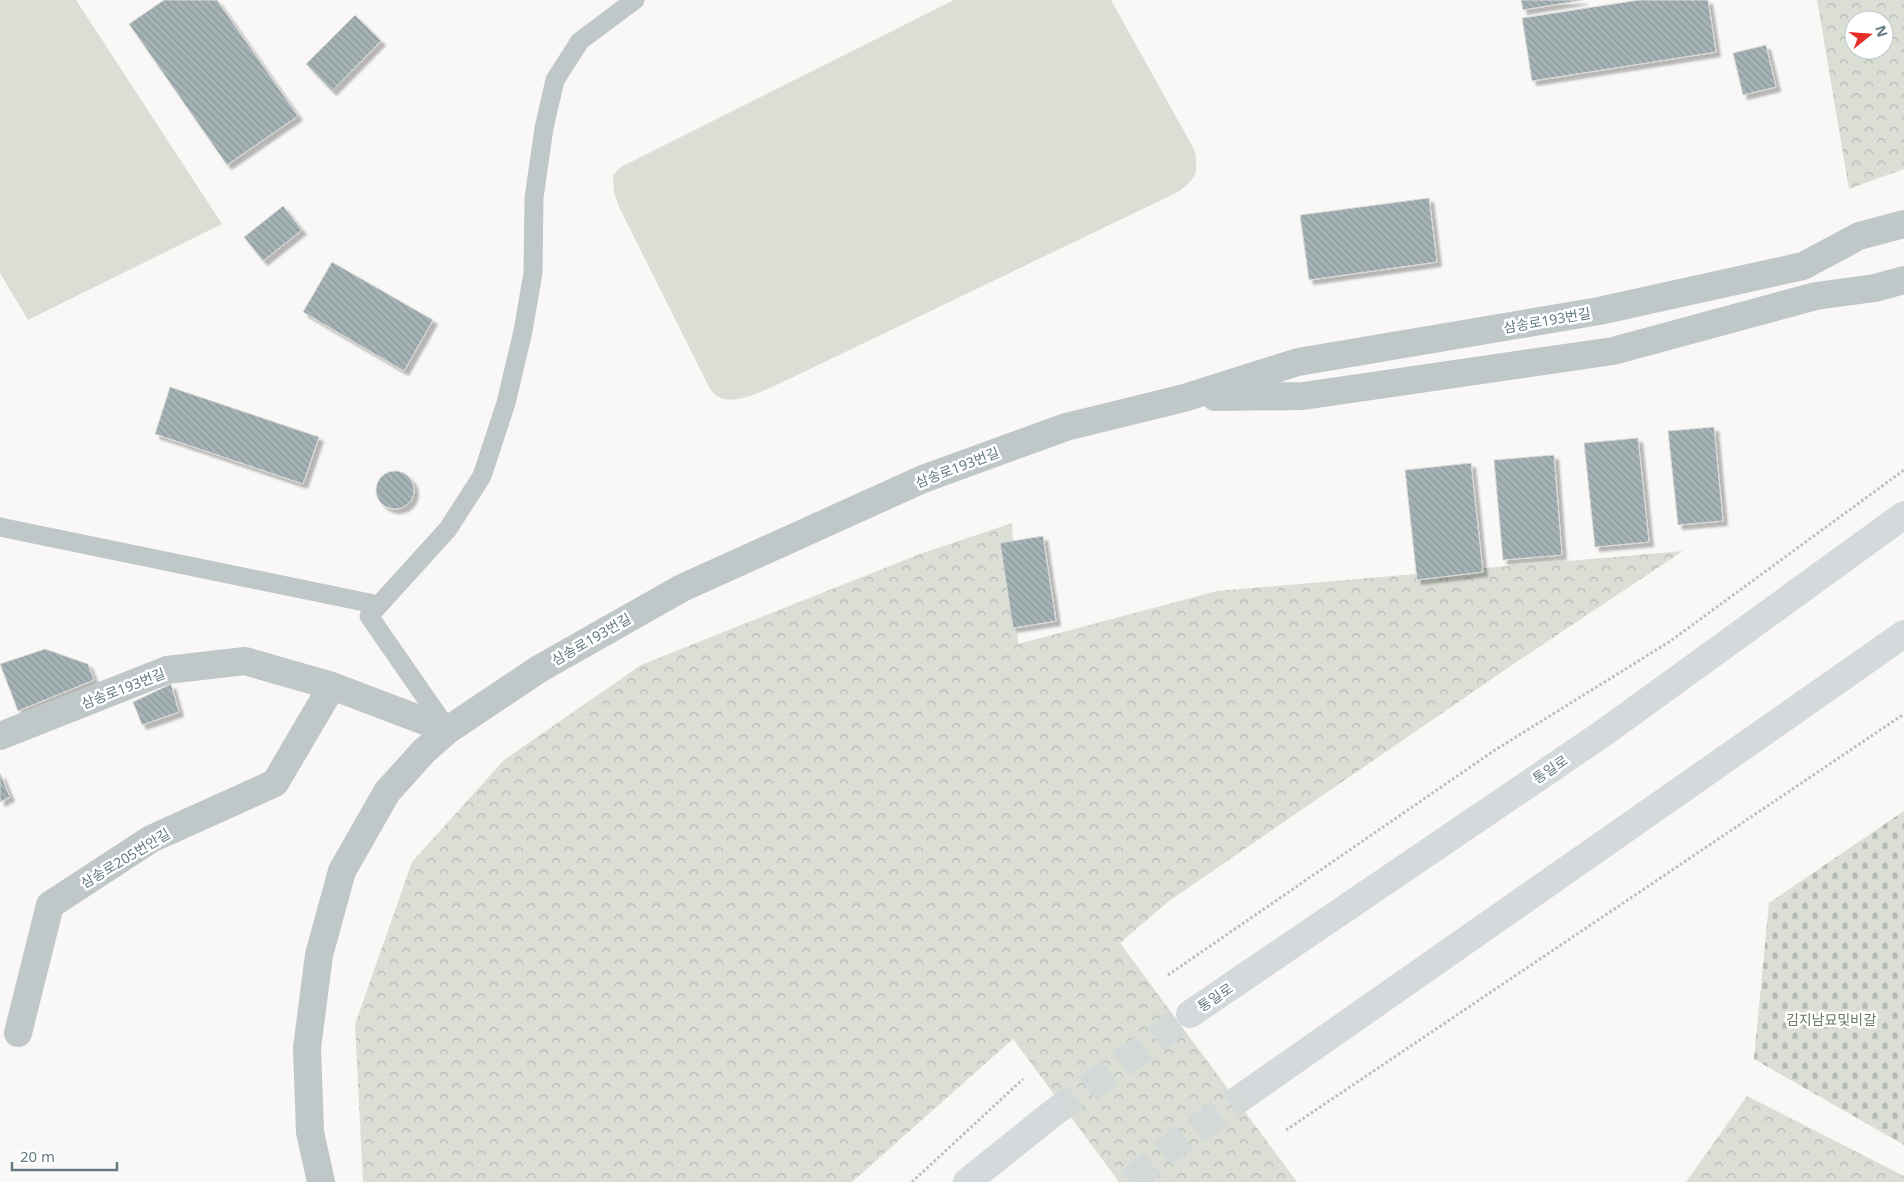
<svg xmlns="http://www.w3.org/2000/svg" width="1904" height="1182" viewBox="0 0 1904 1182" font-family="'Noto Sans','Noto Sans KR',sans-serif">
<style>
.forest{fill:url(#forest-crowns);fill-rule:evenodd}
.cemetery{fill:url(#cemetery-stones)}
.green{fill:#daded5}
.building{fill:url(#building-back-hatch);stroke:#dbdad9;filter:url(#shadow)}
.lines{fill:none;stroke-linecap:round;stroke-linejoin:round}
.primary-tunnel{stroke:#d4d8d9;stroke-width:28;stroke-dasharray:28 14;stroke-linecap:butt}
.path{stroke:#babfc1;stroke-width:3;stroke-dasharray:2.5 2.5;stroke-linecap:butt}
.lane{stroke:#c0c7c9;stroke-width:19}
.street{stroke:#c0c7c9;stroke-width:28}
.primary{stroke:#d4d9dc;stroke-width:28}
.labels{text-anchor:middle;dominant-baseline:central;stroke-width:5;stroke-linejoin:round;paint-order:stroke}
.street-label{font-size:14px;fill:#637a82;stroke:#fff}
.park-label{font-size:14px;fill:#6b7a62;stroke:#fff}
</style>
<defs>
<pattern id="forest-crowns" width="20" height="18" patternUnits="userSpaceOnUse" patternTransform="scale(1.25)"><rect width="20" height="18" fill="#daded5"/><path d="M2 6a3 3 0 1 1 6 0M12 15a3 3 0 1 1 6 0" fill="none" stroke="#b4b9b2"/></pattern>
<pattern id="cemetery-stones" width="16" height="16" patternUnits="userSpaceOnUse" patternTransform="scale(1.25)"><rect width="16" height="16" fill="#daded5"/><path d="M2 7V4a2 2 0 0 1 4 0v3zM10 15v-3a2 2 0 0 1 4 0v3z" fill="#b4b9b2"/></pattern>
<pattern id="building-back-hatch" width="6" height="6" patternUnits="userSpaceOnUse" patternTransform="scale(1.25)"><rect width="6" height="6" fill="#a6b3b6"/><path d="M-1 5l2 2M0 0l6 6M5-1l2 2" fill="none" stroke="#8b9799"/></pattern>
<filter id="shadow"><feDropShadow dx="4.5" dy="4.5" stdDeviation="1" flood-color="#0004"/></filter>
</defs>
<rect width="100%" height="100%" fill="#f9f8f6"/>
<!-- forest -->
<path class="forest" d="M1817 0H1904V169L1849 189ZM1854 20H1884V50H1854Z
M1012 523 1018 644 1217 591 1683 551 1518 661 1169 901 1120 943 1297 1182H1119L1013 1039 852 1182H363L355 1024 412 862 504 760 641 665 920 554Z
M1747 1096 1904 1176V1182H1686Z"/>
<!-- cemetery -->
<path class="cemetery" d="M1904 811V1145L1754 1059 1769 903Z"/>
<!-- green -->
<path class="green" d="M0 0H76L222 224 28 320 0 273Z
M954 0H1111L1195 151C1198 175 1197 177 1178 192L787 380C771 387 735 407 719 397 715 396 712 391 710 389L620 209 614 193 613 175 621 167Z"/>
<!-- building -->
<path class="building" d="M164 0H217L298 116 227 165 129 24Z
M1521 0H1583L1523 10Z
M1639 0H1708L1716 52 1532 81 1522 18Z
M355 15 381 41 332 91 306 64Z
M1766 45 1776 87 1743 95 1733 53Z
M1429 198 1437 262 1309 280 1300 215Z
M283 206 302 230 263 261 244 237Z
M332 262 433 320 404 371 303 312Z
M170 387 319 437 303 484 155 434Z
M1714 427 1723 521 1678 525 1668 431Z
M1638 438 1649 542 1595 547 1584 443Z
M1554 455 1562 555 1503 560 1494 460Z
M1471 463 1483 572 1417 580 1405 470Z
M376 490a19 19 0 1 1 38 0a19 19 0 1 1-38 0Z
M1043 536 1056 621 1013 628 1000 543Z
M45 649 88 664 94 680 18 711 0 664Z
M171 684 179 712 142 725 133 702Z
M0 773 10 797 0 802Z"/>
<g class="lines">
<!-- primary-tunnel -->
<path class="primary-tunnel" d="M1053 1113 1190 1014
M1131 1182 1175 1144 1255 1088"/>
<!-- path -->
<path class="path" d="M1168 975 1495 750 1669 642 1904 470
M1286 1130 1904 714
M912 1182 1023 1079"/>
<!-- lane -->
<path class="lane" d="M0 527 379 605
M448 730 369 616 448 529 482 476 506 403 523 331 533 273 534 198 544 128 555 80 580 41 635 0"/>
<!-- street -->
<path class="street" d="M1215 397 1303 396 1613 351 1816 296 1875 288 1904 280
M0 736 167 670 245 661 332 686 448 730
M18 1033 50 905 151 839 275 783 332 686
M321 1182 310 1132 307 1048 319 955 342 871 387 792 424 751 448 730 539 669 682 588 923 479 1066 427 1184 398 1298 362 1599 311 1803 266 1859 236 1904 224"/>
<!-- primary -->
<path class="primary" d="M1190 1014 1602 734 1904 515
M1255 1088 1904 634
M967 1182 1053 1113"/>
</g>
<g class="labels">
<!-- street labels -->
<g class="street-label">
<text transform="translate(1547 320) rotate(-10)">삼송로193번길</text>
<text transform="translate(957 467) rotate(-21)">삼송로193번길</text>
<text transform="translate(591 639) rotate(-30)">삼송로193번길</text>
<text transform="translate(123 688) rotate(-21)">삼송로193번길</text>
<text transform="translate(1550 769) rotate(-34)">통일로</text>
<text transform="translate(125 858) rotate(-31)">삼송로205번안길</text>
<text transform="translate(1215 997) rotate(-34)">통일로</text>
</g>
<!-- park labels -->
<g class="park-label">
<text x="1831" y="1019">김지남묘및비갈</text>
</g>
</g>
<!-- north arrow -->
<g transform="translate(1869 35) rotate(73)"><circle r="24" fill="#ffffff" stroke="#c1cacd"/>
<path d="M0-4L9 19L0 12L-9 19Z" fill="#e82e28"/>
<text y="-8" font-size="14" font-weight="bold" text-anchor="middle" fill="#637a82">N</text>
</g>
<!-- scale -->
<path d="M12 1162v8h105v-8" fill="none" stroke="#637a82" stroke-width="2.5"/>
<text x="20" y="1162" font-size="15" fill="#637a82" stroke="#ffffff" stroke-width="4" paint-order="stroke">20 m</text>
</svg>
